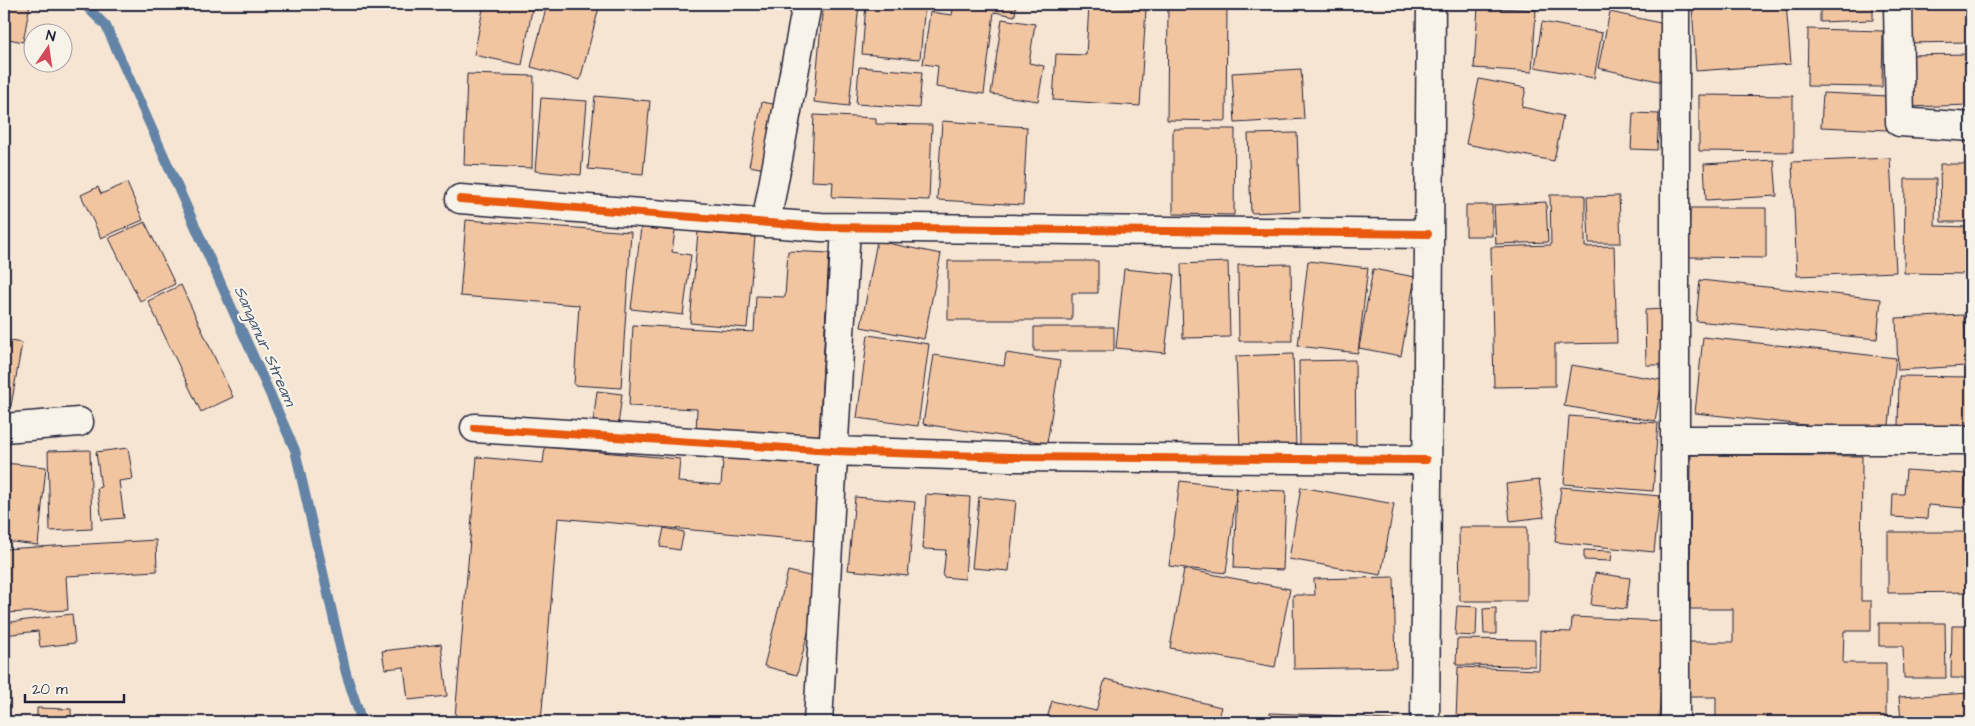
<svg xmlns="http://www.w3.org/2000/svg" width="1975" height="726" viewBox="0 0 1975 726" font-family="'Architects Daughter',sans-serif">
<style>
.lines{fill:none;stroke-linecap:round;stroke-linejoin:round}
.stream{stroke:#6384a6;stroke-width:10}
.building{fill:#f2c5a1;stroke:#22223b}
.minor-casing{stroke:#22223b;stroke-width:31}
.minor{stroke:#f7f3e8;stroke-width:28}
.cycleway-casing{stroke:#f7f3e8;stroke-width:11}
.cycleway{stroke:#e8590c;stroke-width:8}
.labels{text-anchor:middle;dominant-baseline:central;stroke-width:4.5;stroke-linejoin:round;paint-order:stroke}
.water-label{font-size:16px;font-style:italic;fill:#425370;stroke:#f7f3e8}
</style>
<rect width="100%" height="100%" fill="#f6e5d3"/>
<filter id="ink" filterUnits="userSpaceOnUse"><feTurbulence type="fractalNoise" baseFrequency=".02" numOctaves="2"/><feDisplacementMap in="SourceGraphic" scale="10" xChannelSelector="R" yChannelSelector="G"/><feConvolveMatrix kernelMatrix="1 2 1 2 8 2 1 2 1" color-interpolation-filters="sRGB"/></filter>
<g filter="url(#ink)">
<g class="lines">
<!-- stream -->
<path class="stream" d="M84 4 106 26 295 450 346 673 362 722"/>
</g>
<!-- building -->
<path class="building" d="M4 4H30L23 42 4 38Z
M484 4H533L522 65 474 55Z
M547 4H600L580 80 531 67Z
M823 4H859L849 106 814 102Z
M866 4H925L920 59 862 54Z
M954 4H1016L1015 16 994 12 984 94 936 87 938 66 923 64 930 12 952 15Z
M1692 4H1786L1791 64 1696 71Z
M1820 4H1873V20L1820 22Z
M1904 4H1971V42L1904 43Z
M1089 5 1146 9 1140 106 1053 100 1056 54 1086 55Z
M1168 5H1227L1226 121 1167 120Z
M1478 7 1536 10 1532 72 1474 68Z
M1610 12 1674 26 1663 82 1598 68Z
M1002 19 1035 24 1029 63 1044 66 1038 101 991 94Z
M1542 22 1602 33 1594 78 1535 67Z
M1808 29 1883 31 1882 87 1807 86Z
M1971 54V105L1906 107 1905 55Z
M859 67 922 72 919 108 856 104Z
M1301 69 1304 119 1235 123 1232 73Z
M467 74 534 76 532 168 464 165Z
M1479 79 1526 88 1522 107 1563 116 1554 161 1466 144Z
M1823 93 1888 96 1887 130 1821 127Z
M1699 95 1793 96V152L1699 151Z
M595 96 650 101 643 174 588 169Z
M541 98 587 101 581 175 535 171Z
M762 102 779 105 766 169 749 166Z
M1633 113 1659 114 1657 150 1631 149Z
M814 115 876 118V124L932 125 929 200 832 197 833 182 811 181Z
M942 121 1027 127 1023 205 937 200Z
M1173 129H1235L1234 215 1173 214Z
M1297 133 1300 211 1251 213 1248 134Z
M1890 158 1896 272 1797 276 1792 162Z
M1774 160 1777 196 1706 200 1704 164Z
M1940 164H1971V222H1941Z
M1905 179H1936L1935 226 1971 227V274L1904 273Z
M127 183 143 220 101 238 81 195 98 187 101 194Z
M1550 195H1585V247L1614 246 1617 343 1555 344V386L1494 387 1491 247 1551 245Z
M1619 196 1621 243H1589L1587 197Z
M1546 202 1548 242 1496 244 1494 205Z
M1466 205H1492V236H1466Z
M1690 208H1766V258L1689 257Z
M466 220 631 232 621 388 574 385 579 305 460 296Z
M145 222 175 284 140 301 109 238Z
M641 227 675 231 672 252 691 255 683 315 631 309Z
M698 232 755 237 747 328 690 323Z
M877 241 941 254 924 339 861 327Z
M788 251 829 253 819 440 696 433 697 409 629 406 633 325 754 332 756 296 785 297Z
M948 261H1098V293H1072V320H948Z
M1308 261 1368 268 1358 353 1298 346Z
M1228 262 1230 337 1183 338 1181 264Z
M1291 264 1292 341H1239L1238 265Z
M1124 269 1174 274 1165 353 1116 348Z
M1373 269 1415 277 1401 356 1359 348Z
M1700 280 1881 299 1877 339 1696 321Z
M181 285 233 397 201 412 148 301Z
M1664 309 1665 365H1646L1645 310Z
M1964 315 1966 366 1898 370 1896 318Z
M1034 327H1114V351H1034Z
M868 335 929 344 918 426 857 418Z
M1703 337 1896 358 1888 434 1695 413Z
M4 340 22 343 11 406 4 404Z
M1006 353 1060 361 1047 443 923 424 934 355 1004 366Z
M1293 354 1296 445 1240 448 1236 356Z
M1355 360 1356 445 1300 446 1299 361Z
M1571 365 1662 380 1655 421 1564 406Z
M1899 376 1971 377V430L1898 429Z
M597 391 622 394 618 426 593 423Z
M1569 416 1658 423 1653 491 1564 484Z
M545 447 680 459 678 482 721 485 724 450 822 459 816 541 558 518 541 722H516L455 717 477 457 543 463Z
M128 448 133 479 119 481 124 518 102 520 97 488 101 487 96 452Z
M90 450 92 529 50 531 48 451Z
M1691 455 1862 456 1861 601H1871V631H1844L1843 663H1886V722H1716V697H1688V642H1733V609H1690Z
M4 463 46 467 38 545 4 541Z
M1906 470 1966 474 1964 508 1928 505 1927 519 1892 517 1893 494H1904Z
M1539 480 1544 517 1510 521 1506 484Z
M1180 481 1237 488 1226 573 1169 566Z
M1301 487 1394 504 1381 575 1289 559Z
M1561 487 1660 496 1654 552 1555 542Z
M1237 489 1286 491 1283 570 1234 568Z
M926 494 970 497 965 579 943 577 946 550 923 549Z
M855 497 915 502 908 576 848 570Z
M979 497 1016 501 1009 571 972 568Z
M1459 527H1527V601H1460Z
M664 528 684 532 680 550 660 547Z
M1888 532H1971V592L1888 593Z
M156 540 157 571 66 576 68 610 4 613V549Z
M1584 550 1612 551 1611 561 1584 560Z
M1184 569 1290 589 1275 667 1170 648Z
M788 571 822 579 797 675 764 666Z
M1595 573 1630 578 1626 609 1591 605Z
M1394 577 1396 667 1294 669 1293 595H1315L1314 579Z
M1457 606 1477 607 1476 636 1455 635Z
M1496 608V634H1484L1483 609Z
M72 614 75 643 40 647 38 631 4 635V623Z
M1572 617 1663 621 1659 722H1503L1456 720 1458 667 1539 670 1540 631 1571 632Z
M1879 623H1945L1946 678H1904L1903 646H1879Z
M1952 626H1971V678H1951Z
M1457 639 1535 640V666L1456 665Z
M441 644 447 696 408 700 404 667 385 669 382 651Z
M1105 679 1221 707 1217 722H1046L1052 701 1096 711Z
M1971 693V722H1901L1899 697Z
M4 702H8V720H30V722H4Z
M37 708 71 709V722H37Z
M1270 713 1345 716V722H1270Z
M1349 718 1410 721V722H1348Z"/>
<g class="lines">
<!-- minor casing -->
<g class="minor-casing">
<path id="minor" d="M1675 4V722
M1898 4 1900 122 1971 127
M460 199 821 227 1428 234
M766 223 807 4
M4 428 79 422
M475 428 833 451 1011 457 1426 460
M1675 440H1971
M818 722 846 228
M1425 722 1431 4"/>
</g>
<!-- minor -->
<use href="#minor" class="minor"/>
<!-- cycleway casing -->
<g class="cycleway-casing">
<path id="cycleway" d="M460 199 821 227 1428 234
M475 428 833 451 1011 457 1426 460"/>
</g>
<!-- cycleway -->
<use href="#cycleway" class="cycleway"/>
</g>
</g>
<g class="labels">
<!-- water labels -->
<g class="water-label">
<text transform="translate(265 346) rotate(66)">Sanganur Stream</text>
</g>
</g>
<!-- margin -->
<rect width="1975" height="726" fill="none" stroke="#f7f3e8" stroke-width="20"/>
<rect x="10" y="10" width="1955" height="706" fill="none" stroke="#22223b" stroke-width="2" filter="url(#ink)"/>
<!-- north arrow -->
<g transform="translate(48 48) rotate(13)"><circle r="24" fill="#f7f3e8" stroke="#a29fa3"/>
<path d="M0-4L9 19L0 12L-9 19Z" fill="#d1495b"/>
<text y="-8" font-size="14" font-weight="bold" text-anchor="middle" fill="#22223b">N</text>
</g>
<!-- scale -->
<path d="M25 694v8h99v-8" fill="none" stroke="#22223b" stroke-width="2.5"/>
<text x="32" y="694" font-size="15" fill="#22223b" stroke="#f7f3e8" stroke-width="4" paint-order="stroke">20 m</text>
</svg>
